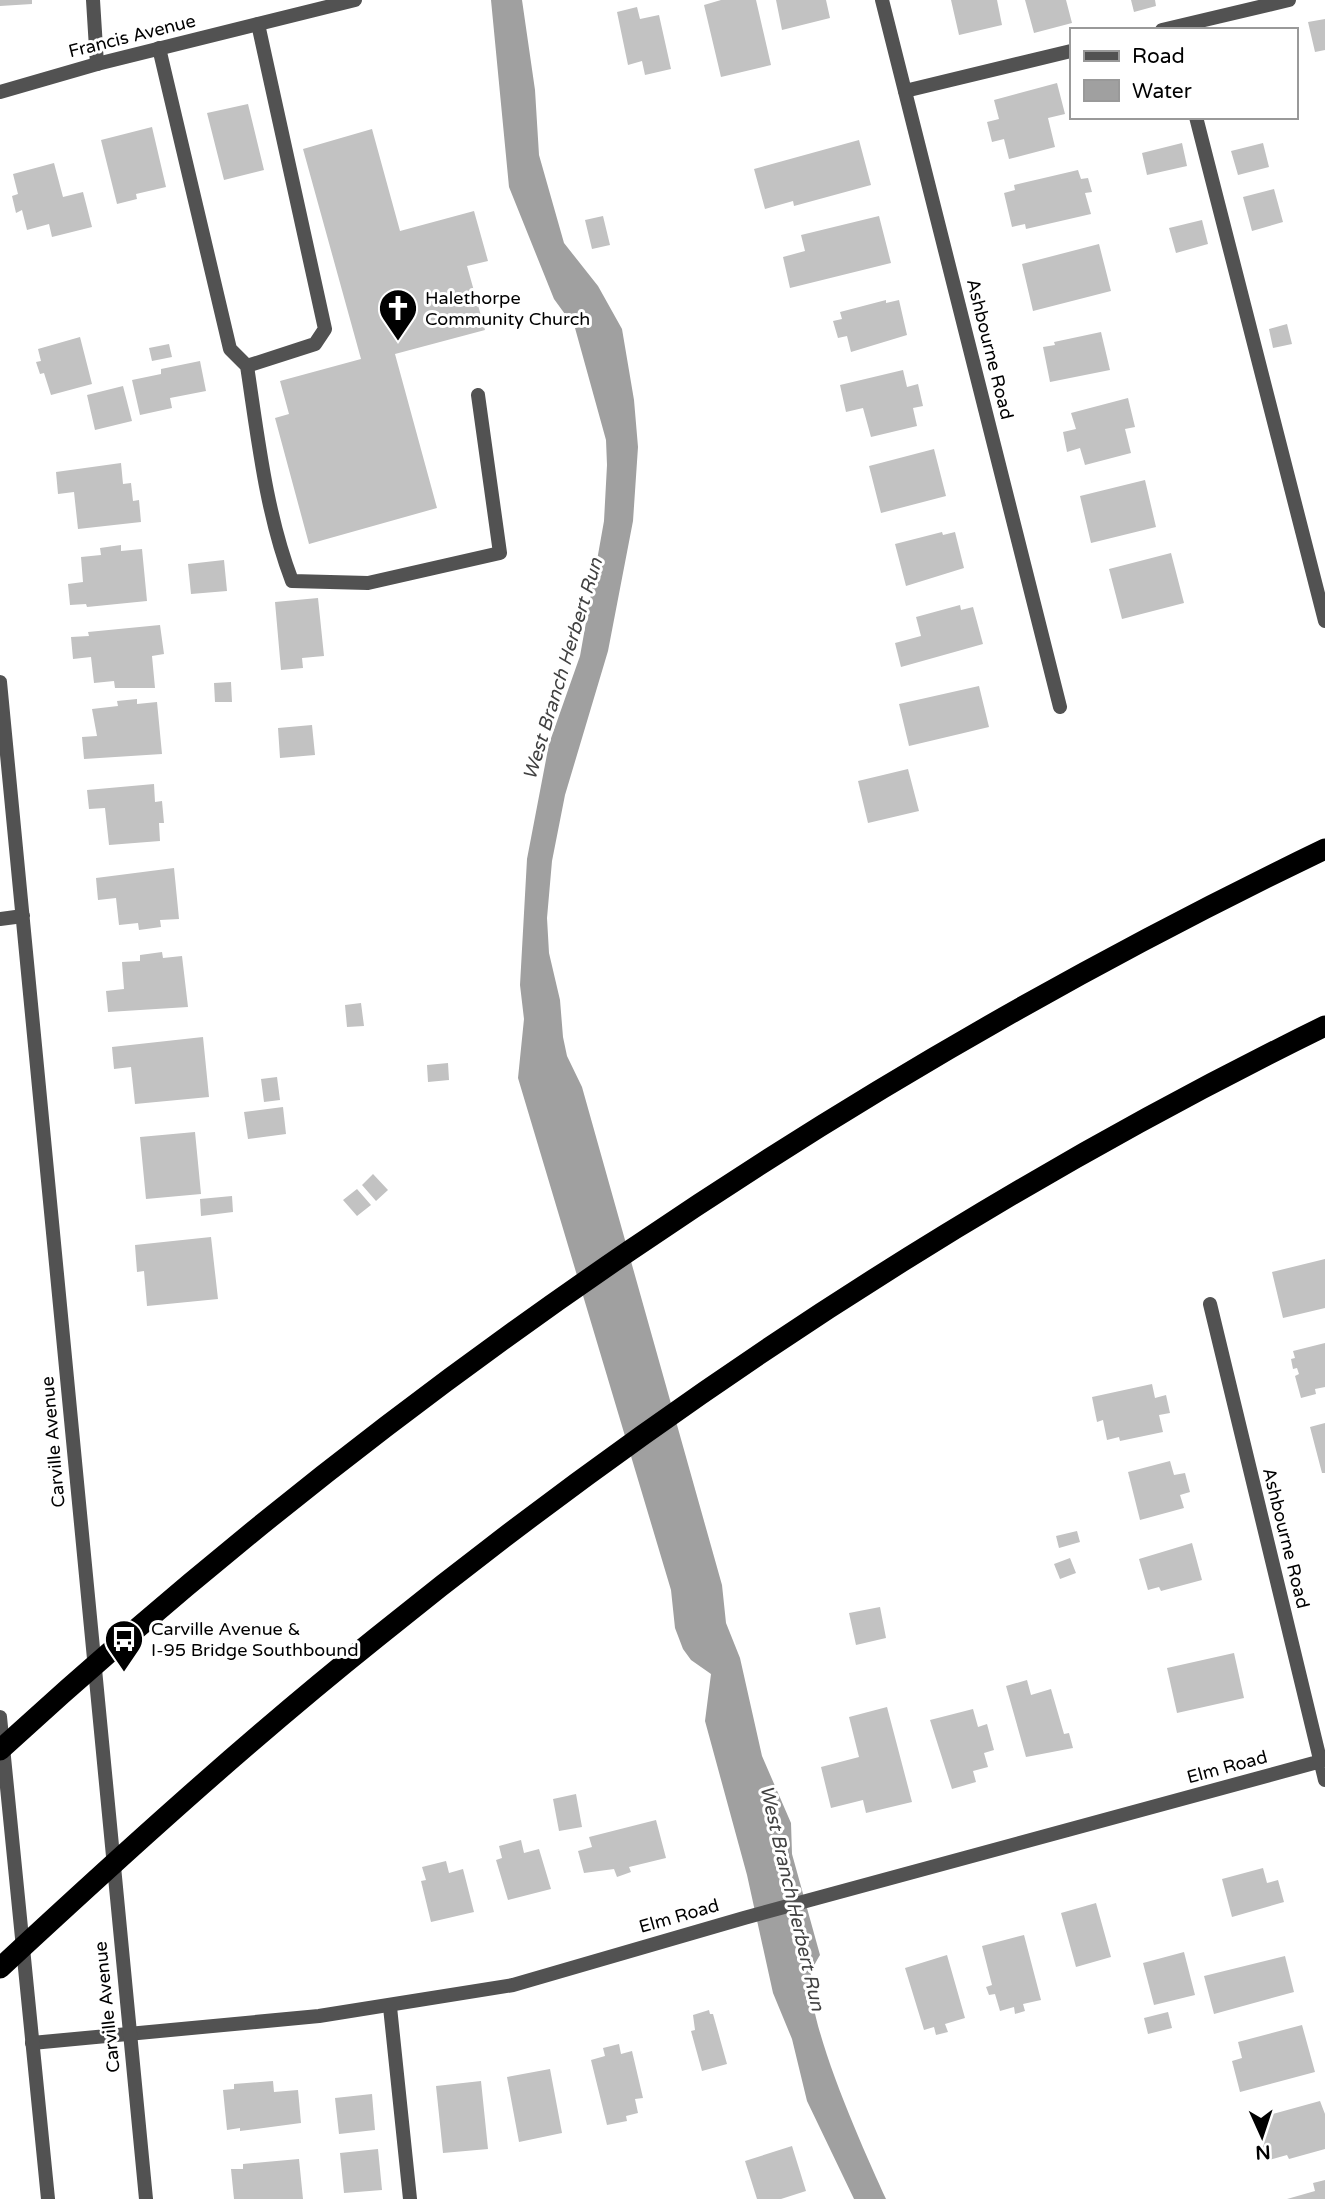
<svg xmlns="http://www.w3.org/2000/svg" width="1325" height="2199" viewBox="0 0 1325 2199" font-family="'Varela Round',sans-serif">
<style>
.water{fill:#a0a0a0}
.building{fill:#c2c2c2}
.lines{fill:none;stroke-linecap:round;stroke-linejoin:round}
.service{stroke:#525252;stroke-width:14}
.minor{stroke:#525252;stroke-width:14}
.tertiary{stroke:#525252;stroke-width:14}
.motorway{stroke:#000;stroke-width:21}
.labels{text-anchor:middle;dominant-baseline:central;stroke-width:6;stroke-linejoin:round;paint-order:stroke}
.street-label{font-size:18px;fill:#000;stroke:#fff}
.poi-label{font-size:18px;fill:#000;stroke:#fff;text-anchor:start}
.water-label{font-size:19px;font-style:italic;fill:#414141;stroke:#fff}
</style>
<rect width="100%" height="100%" fill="#fff"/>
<!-- water -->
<path class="water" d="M491 0H522L535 90 539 155 564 243 598 286 622 329 634 400 638 447 633 521 608 651 565 795 552 861 547 918 549 953 560 1000 563 1037 567 1056 582 1087 722 1585 726 1623 740 1658 762 1756 791 1823 792 1854 820 1955C817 1960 812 1968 811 1974 805 2021 865 2153 886 2199H854L807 2101 792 2039 773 1993 747 1875 705 1721 711 1674 691 1660 683 1649 675 1628 671 1590 518 1078 524 1019 520 985 527 859 549 744 580 656 604 521 607 465 606 440 575 328 554 299 509 187Z"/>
<!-- building -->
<path class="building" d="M0 0H32V4L0 6Z
M721 0H756L771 65 721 77 704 5Z
M776 0H826L830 18 782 30Z
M951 0H997L1002 25 959 35Z
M1025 0H1066L1072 23 1034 33Z
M1131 0H1155L1156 6 1134 12Z
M637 7 640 19 659 15 671 69 645 75 642 61 628 65 617 12Z
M1325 19V50L1315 52 1308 22Z
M1057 83 1065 114 1048 118 1055 147 1009 159 1004 139 992 142 987 122 999 119 994 100Z
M248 104 264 170 224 180 207 113Z
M152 127 166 187 136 194 137 199 117 204 101 140Z
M372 129 400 231 474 211 488 261 467 266 485 330 395 354 437 508 309 544 275 418 289 414 280 381 361 359 303 149Z
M859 140 871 185 794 206 793 201 765 209 754 169Z
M1182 143 1187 166 1147 175 1142 153Z
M1263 143 1269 167 1238 175 1231 151Z
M54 163 63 197 83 192 92 227 52 237 49 224 27 230 22 210 16 213 12 196 18 194 13 174Z
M1078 170 1081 179 1088 178 1092 192 1085 193 1091 214 1026 229 1025 224 1012 227 1004 193 1015 190 1014 185Z
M1274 189 1283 222 1252 231 1243 197Z
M603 216 610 245 592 249 585 220Z
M879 216 891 263 790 288 783 257 805 251 801 235Z
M1202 220 1208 244 1176 253 1169 228Z
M1099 244 1111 291 1033 311 1022 264Z
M886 300V303L899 300 907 335 851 352 847 336 838 338 833 321 842 319 840 312Z
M1287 324 1292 344 1273 348 1269 329Z
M1101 332 1110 370 1050 382 1043 347 1055 345 1054 342Z
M80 337 92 384 51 395 44 373 40 374 36 362 41 361 38 349Z
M169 344 172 357 152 361 149 348Z
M200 361 206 391 170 398 172 408 140 415 132 380 161 374V369Z
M903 370 907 387 918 384 923 406 913 408 917 426 871 437 863 408 846 412 840 385Z
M123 386 132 421 95 430 87 395Z
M1128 398 1135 427 1125 429 1131 453 1085 465 1080 448 1067 452 1063 432 1076 429 1071 413Z
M934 449 946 496 881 513 869 466Z
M121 463 123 484 131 483 133 501 139 500 141 522 78 529 74 492 58 494 56 472Z
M1145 480 1156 527 1091 543 1080 496Z
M942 532 943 535 955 532 964 568 906 586 895 544Z
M121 545V551L142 549 147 601 87 607 86 604 70 605 68 584 83 582 81 557 101 555 100 548Z
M1171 553 1184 603 1122 619 1109 569Z
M224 560 227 591 191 594 188 564Z
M318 598 324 656 302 658 303 668 281 670 275 602Z
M960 605 961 610 973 607 983 644 901 667 895 643 921 636 916 617Z
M160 625 164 654 152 656 155 688H115L114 681 94 683 91 657 73 659 71 637 89 636 88 632Z
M231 682 232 702H215L214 683Z
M979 686 989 727 909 746 899 704Z
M137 699V704L157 702 162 754 84 759 82 737 97 736 92 709 118 706 117 701Z
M312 725 315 755 280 758 278 728Z
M908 769 919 811 868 823 858 781Z
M154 784 155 802 162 801 164 823H159L160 841 109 845 105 808 89 809 87 790Z
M174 868 179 919 160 920 161 927 139 930 138 923 119 925 116 898 98 900 96 878Z
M162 952 163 958 182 956 188 1007 108 1012 106 991 124 989 122 962 140 961V955Z
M361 1003 364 1026 347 1027 345 1005Z
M203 1037 209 1097 135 1104 131 1067 114 1069 112 1047Z
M448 1063 449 1080 428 1082 427 1065Z
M277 1077 280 1100 264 1102 261 1079Z
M283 1107 286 1134 248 1139 244 1112Z
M195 1132 201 1194 146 1199 140 1137Z
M373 1174 388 1190 376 1201 362 1185Z
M357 1189 371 1205 357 1216 343 1200Z
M232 1196 233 1212 201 1216 200 1199Z
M211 1237 218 1299 147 1306 144 1271 137 1272 135 1245Z
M1325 1259V1308L1283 1318 1272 1272Z
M1325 1343V1387L1315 1389 1316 1394 1301 1398 1295 1376 1299 1374 1297 1368 1293 1369 1291 1359 1295 1358 1293 1351Z
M1152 1384 1155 1398 1166 1395 1170 1413 1159 1415 1163 1432 1120 1441 1119 1437 1107 1440 1103 1420 1097 1422 1092 1397Z
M1325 1423V1473H1322L1310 1427Z
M1170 1461 1174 1475 1185 1473 1190 1492 1180 1495 1184 1508 1140 1520 1128 1472Z
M1077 1531 1080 1542 1059 1548 1056 1536Z
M1192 1543 1202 1580 1161 1591 1159 1587 1148 1590 1139 1559Z
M1070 1558 1076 1573 1060 1579 1054 1564Z
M880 1607 886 1638 856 1645 849 1613Z
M1234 1653 1244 1698 1177 1713 1167 1668Z
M1027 1680 1031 1695 1051 1689 1064 1734 1069 1733 1073 1748 1026 1757 1006 1686Z
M887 1707 912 1802 866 1813 863 1800 831 1808 821 1767 859 1757 849 1717Z
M973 1709 978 1727 987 1724 994 1750 984 1753 988 1767 973 1771 976 1782 952 1789 930 1720Z
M576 1794 582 1827 559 1831 553 1799Z
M656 1820 666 1858 629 1867 631 1872 617 1877 614 1869 584 1873 578 1851 592 1847 589 1837Z
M521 1840 524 1853 539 1849 551 1889 508 1900 496 1860 502 1858 499 1846Z
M446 1861 449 1873 463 1869 474 1912 431 1922 421 1881 426 1880 422 1867Z
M1263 1868 1267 1883 1278 1880 1284 1902 1232 1917 1222 1879Z
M1096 1903 1111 1957 1076 1967 1061 1913Z
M1024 1935 1041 2000 1023 2004 1025 2011 1015 2014 1014 2007 1000 2011 995 1994 989 1995 986 1987 992 1985 982 1946Z
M1184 1952 1195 1995 1154 2005 1143 1963Z
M947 1955 965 2018 945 2024 948 2032 936 2035 934 2027 924 2030 905 1968Z
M1285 1956 1294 1992 1214 2014 1204 1976Z
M709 2010 710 2014H713L727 2064 702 2071 691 2031 695 2030 693 2015Z
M1168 2012 1172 2028 1148 2034 1144 2018Z
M1302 2025 1315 2072 1240 2092 1232 2061 1242 2058 1238 2042Z
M619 2044 621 2054 632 2051 643 2098 635 2099 638 2113 626 2116 627 2121 607 2125 591 2060 605 2056 603 2048Z
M550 2069 562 2133 519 2142 507 2077Z
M273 2081 274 2092 298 2090 301 2123 240 2131V2128L227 2130 223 2090 234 2089V2084Z
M481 2081 488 2149 443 2153 436 2086Z
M372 2094 375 2130 339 2134 335 2098Z
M1320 2101 1325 2114V2149L1289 2159 1287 2155 1266 2161 1254 2119Z
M792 2146 806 2191 781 2199H757L745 2161Z
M378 2149 382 2190 344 2193 340 2153Z
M299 2159 303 2199H234L231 2169H243V2164Z
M1325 2180V2199H1287L1315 2191 1313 2183Z"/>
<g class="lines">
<!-- service -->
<path class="service" d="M1162 30 1289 0
M159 48 230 349 247 366 315 344 325 329 258 24
M905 91 1071 51
M1196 117 1325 621
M247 366C258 438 266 513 292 581L368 583 500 553 478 395
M390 2007 410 2199"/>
<!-- minor -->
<path class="minor" d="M93 0 97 64
M882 0 1060 707
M1210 1304 1325 1780
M32 2043 319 2016 513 1985 744 1918 1325 1760"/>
<!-- tertiary -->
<path class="tertiary" d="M0 92 97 64 355 0
M0 682 146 2199
M0 919 23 916
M0 1717 48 2199"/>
<!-- motorway -->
<path class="motorway" d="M0 1750C396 1387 841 1082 1325 849
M0 1968C122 1855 246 1742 376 1638 669 1401 986 1192 1325 1026"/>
</g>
<!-- icons -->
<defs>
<g id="church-pin" transform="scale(2.0125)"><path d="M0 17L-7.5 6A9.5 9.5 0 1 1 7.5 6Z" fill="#000" stroke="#fff"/><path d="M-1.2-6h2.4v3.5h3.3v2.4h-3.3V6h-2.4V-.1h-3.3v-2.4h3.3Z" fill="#fff"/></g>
<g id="bus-pin" transform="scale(2.0125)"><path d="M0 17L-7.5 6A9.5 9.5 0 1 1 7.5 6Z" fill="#000" stroke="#fff"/><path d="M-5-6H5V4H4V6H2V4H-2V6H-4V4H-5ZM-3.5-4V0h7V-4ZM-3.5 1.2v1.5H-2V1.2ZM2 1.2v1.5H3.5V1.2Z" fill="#fff"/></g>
</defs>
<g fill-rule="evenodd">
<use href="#church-pin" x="398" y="308"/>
<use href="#bus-pin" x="124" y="1639"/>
</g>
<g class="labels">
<!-- street labels -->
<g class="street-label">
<text transform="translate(132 36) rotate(-14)">Francis Avenue</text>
<text transform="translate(990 349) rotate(76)">Ashbourne Road</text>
<text transform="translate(53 1442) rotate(-95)">Carville Avenue</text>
<text transform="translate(1286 1538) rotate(76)">Ashbourne Road</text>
<text transform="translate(1227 1767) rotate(-15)">Elm Road</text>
<text transform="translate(679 1916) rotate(-16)">Elm Road</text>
<text transform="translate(107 2007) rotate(-96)">Carville Avenue</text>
</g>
<!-- poi labels -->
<g class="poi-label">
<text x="425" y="298">Halethorpe<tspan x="425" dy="21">Community Church</tspan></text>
<text x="151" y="1629">Carville Avenue &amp;<tspan x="151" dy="21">I-95 Bridge Southbound</tspan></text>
</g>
<!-- water labels -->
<g class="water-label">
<text transform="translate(563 669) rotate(-73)">West Branch Herbert Run</text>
<text transform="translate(792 1898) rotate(77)">West Branch Herbert Run</text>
</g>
</g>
<!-- legend -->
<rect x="1070" y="28" width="228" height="91" fill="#ffffff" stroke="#999999" stroke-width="2"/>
<rect x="1084" y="51" width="35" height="10" fill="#525252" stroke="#999999" stroke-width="2"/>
<text x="1132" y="63" font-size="21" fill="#000000">Road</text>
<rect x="1084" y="80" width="35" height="21" fill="#a0a0a0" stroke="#999999" stroke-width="2"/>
<text x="1132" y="98" font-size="21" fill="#000000">Water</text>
<!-- north arrow -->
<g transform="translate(1262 2136) rotate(177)" stroke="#ffffff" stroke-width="5" paint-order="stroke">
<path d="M0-5L12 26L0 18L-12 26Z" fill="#000000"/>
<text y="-10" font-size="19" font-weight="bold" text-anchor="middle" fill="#000000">N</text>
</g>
</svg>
